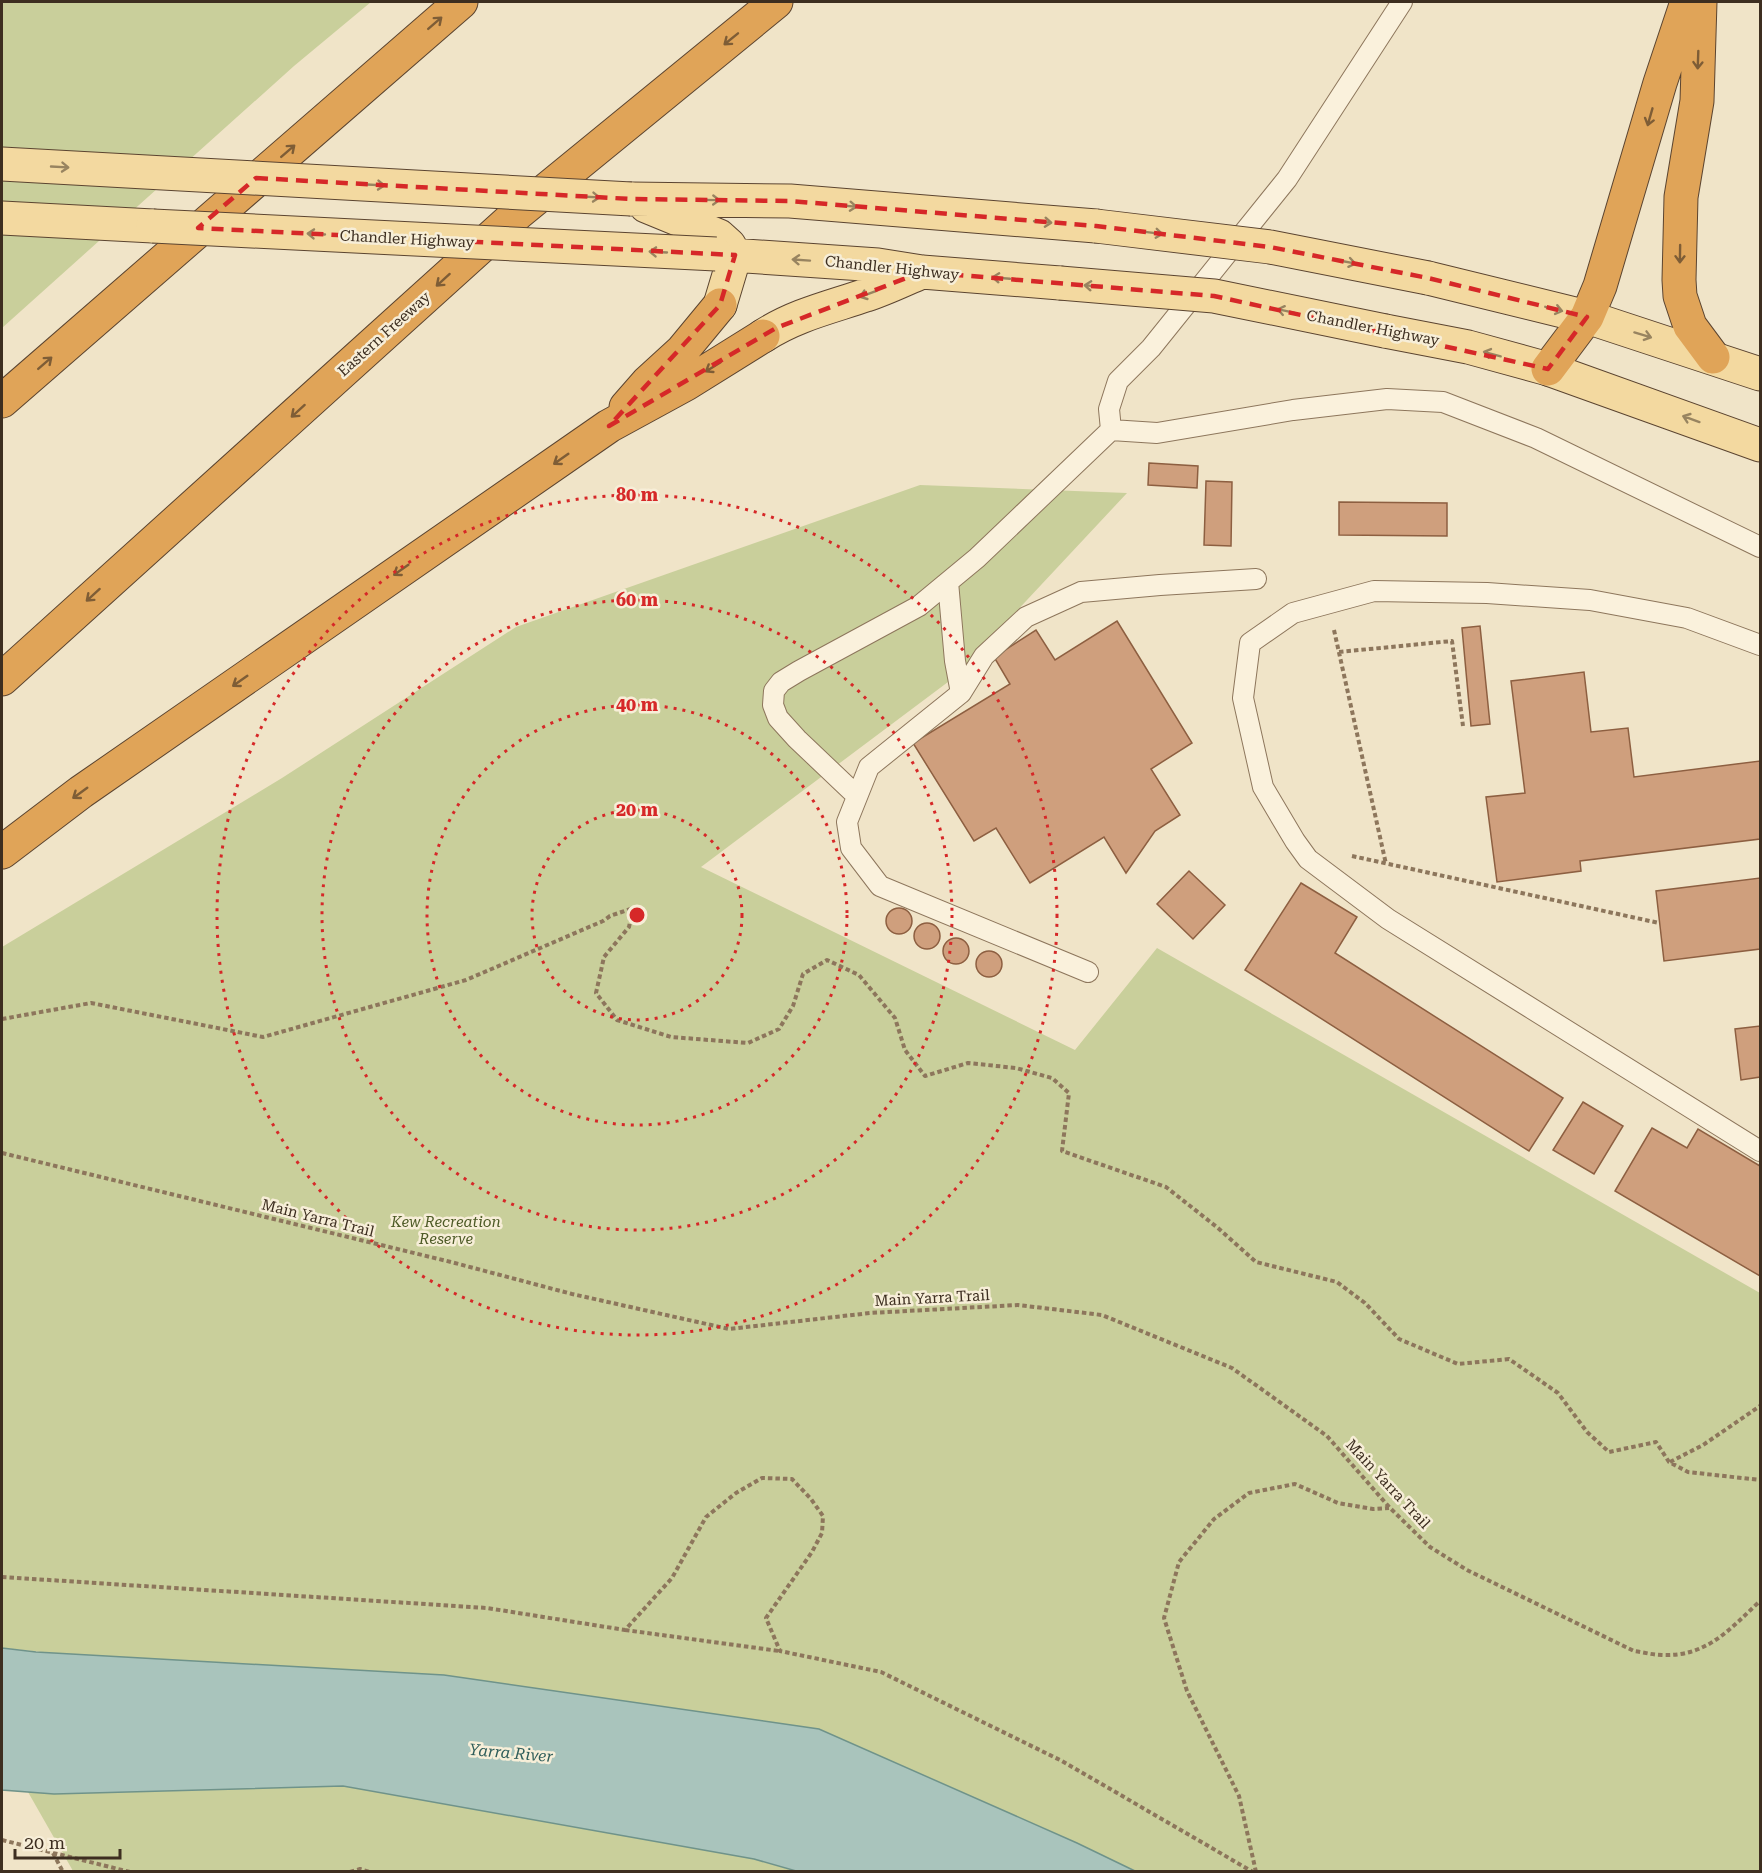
<svg xmlns="http://www.w3.org/2000/svg" width="1762" height="1873" viewBox="0 0 1762 1873" font-family="'Roboto Serif',serif">
<style>
.green{fill:#c9cf9b}
.water{fill:#a9c4bc;stroke:#6f938a;stroke-width:1.5}
.building{fill:#cf9f7d;stroke:#8d5f41;stroke-width:1.5}
.lines{fill:none;stroke-linecap:round;stroke-linejoin:round}
.lane-casing{stroke:#8d765c;stroke-width:22}
.primary-casing{stroke:#5b4430;stroke-width:35}
.highway-casing{stroke:#5b4430;stroke-width:35}
.path{stroke:#8d765c;stroke-width:4;stroke-dasharray:4.5 3;stroke-linecap:butt}
.lane{stroke:#faf1dc;stroke-width:20}
.primary{stroke:#f3d9a0;stroke-width:33}
.highway{stroke:#e0a458;stroke-width:33}
.primary-bridge-casing{stroke:#5b4430;stroke-width:35;stroke-linecap:butt}
.primary-bridge{stroke:#f3d9a0;stroke-width:33}
.oneway{stroke:#7e5d36}
.oneway2{stroke:#988460}
.marked{fill:none;stroke:#d62828;stroke-width:4.5;stroke-dasharray:12 8;stroke-linejoin:round}
.ring{fill:none;stroke:#d62828;stroke-width:3;stroke-dasharray:3 6}
.labels{text-anchor:middle;dominant-baseline:central;stroke-width:5;stroke-linejoin:round;paint-order:stroke}
.street-label{font-size:15px;fill:#3d2e20;stroke:#f7eed8}
.park-label{font-size:15px;font-style:italic;fill:#4d5a26;stroke:#f7eed8}
.water-label{font-size:16px;font-style:italic;fill:#2f5d5a;stroke:#f7eed8}
.centre{fill:#d62828;stroke:#f7eed8;stroke-width:3}
.ring-label{font-size:18px;text-anchor:middle;font-weight:bold;fill:#d62828;stroke:#f7eed8;stroke-width:5;stroke-linejoin:round;paint-order:stroke}
</style>
<rect width="100%" height="100%" fill="#f0e4c8"/>
<!-- green -->
<path class="green" d="M2 2H371L294 66 2 328Z
M920 485 1127 493 956 676 701 867 1075 1050 1157 948 1760 1293V1871H1135L1077 1843 818 1729 2 1648V947L282 778 516 627Z
M343 1786 754 1859 795 1871H73L28 1792 54 1794Z"/>
<!-- water -->
<path class="water" d="M2 1648 36 1652 444 1675 819 1729 1077 1843 1135 1871H796L754 1859 343 1786 54 1794 2 1790Z"/>
<!-- building -->
<path class="building" d="M1149 463 1198 466 1197 488 1148 485Z
M1206 481 1232 482 1231 546 1204 545Z
M1339 502 1447 503V536L1339 535Z
M1117 621 1192 743 1151 769 1180 815 1155 831 1126 873 1104 837 1030 883 996 828 974 841 913 743 1010 684 994 657 1036 630 1055 660Z
M1480 626 1490 724 1471 726 1462 628Z
M1584 672 1591 732 1628 728 1634 777 1760 761V839L1580 861 1581 871 1497 882 1486 797 1525 793 1511 681Z
M1189 871 1225 905 1193 939 1157 904Z
M1760 878V949L1664 961 1656 891Z
M1301 883 1357 917 1335 953 1563 1098 1529 1151 1245 970Z
M886 921a13 13 0 1 1 26 0a13 13 0 1 1-26 0Z
M914 936a13 13 0 1 1 26 0a13 13 0 1 1-26 0Z
M943 951a13 13 0 1 1 26 0a13 13 0 1 1-26 0Z
M976 964a13 13 0 1 1 26 0a13 13 0 1 1-26 0Z
M1760 1026V1077L1741 1080 1735 1029Z
M1583 1102 1623 1126 1594 1174 1553 1150Z
M1652 1128 1687 1148 1698 1129 1760 1166V1276L1615 1191Z"/>
<g class="lines">
<!-- lane casing -->
<g class="lane-casing">
<path id="lane" d="M1402 2 1287 179 1151 348 1118 381 1109 409 1111 430 1157 433 1293 410 1387 399 1443 402 1536 438 1760 547
M1760 645 1687 618 1590 600 1487 593 1374 591 1293 613 1250 643 1243 698 1263 787 1295 841 1308 859 1388 919 1760 1151
M961 693 984 656 1026 617 1081 592 1160 585 1256 579
M857 796 797 739 778 718 773 705 774 691 781 682 799 671 919 606 948 582
M1088 972 880 886 851 848 847 822 869 767 961 693 955 661 948 582 977 558 1111 430"/>
</g>
<!-- primary casing -->
<g class="primary-casing">
<path id="primary" d="M631 199 790 201 1096 226
M646 206 719 236 729 245 735 255 720 305
M2 218 153 226
M716 254 878 265 922 272 1060 283
M1428 278 1587 317 1760 374
M1385 331 1468 347 1548 369 1760 445
M763 336C795 315 831 307 866 295 885 289 903 280 922 272"/>
</g>
<!-- highway casing -->
<g class="highway-casing">
<path id="highway" d="M1700 2 1697 101 1681 197 1679 280 1680 296 1690 326 1713 357
M1548 369 1587 317 1600 286 1660 83 1687 2
M2 401 461 2
M626 407 647 383 682 351 720 305
M2 679 518 213 776 2
M2 852 81 792 609 426 686 384 763 336"/>
</g>
<!-- path -->
<path class="path" d="M1334 630 1386 864
M1339 652 1452 641 1463 726
M1352 856 1659 923
M2 1019 91 1003 263 1037 466 980 603 921 610 916 633 908 629 927 604 957 596 993 617 1020 671 1037 748 1043 779 1029 793 1006 803 974 827 960 859 975 895 1018 905 1050 925 1076 968 1063 1016 1068 1052 1078 1069 1093 1062 1151 1166 1187 1218 1228 1256 1262 1337 1282 1365 1303 1399 1339 1458 1364 1509 1359 1558 1393 1587 1432 1609 1452 1656 1442 1669 1462 1688 1472 1760 1480
M2 1153 451 1262 572 1294 729 1329 870 1313 1018 1305 1102 1315 1232 1368 1327 1436 1390 1508 1430 1547 1467 1570 1634 1651C1643 1652 1652 1655 1662 1655 1707 1657 1730 1629 1760 1601
M1670 1462 1703 1445 1760 1406
M2 1577 487 1608 625 1630 672 1578 706 1517 736 1493 762 1478 792 1479 811 1499 823 1516 822 1533 812 1552 766 1618 780 1651 881 1672 1062 1761 1253 1872
M625 1630 779 1651
M2 1840 130 1872
M53 1853 63 1872
M350 1872 360 1869 370 1872
M1256 1872 1239 1796 1187 1691 1164 1618 1179 1562 1214 1519 1249 1493 1295 1484 1338 1503 1373 1509 1389 1508"/>
<!-- lane -->
<use href="#lane" class="lane"/>
<!-- primary -->
<use href="#primary" class="primary"/>
<!-- highway -->
<use href="#highway" class="highway"/>
<!-- primary-bridge casing -->
<g class="primary-bridge-casing">
<path id="primary-bridge" d="M2 164 631 199
M153 226 716 254
M1096 226 1270 247 1428 278
M1060 283 1214 296 1385 331"/>
</g>
<!-- primary-bridge -->
<use href="#primary-bridge" class="primary-bridge"/>
</g>
<!-- one-way arrows -->
<defs><path id="oneway-shaft" d="M-6 0H5M1.5-3L5.5 0L1.5 3" fill="none" stroke-width="1.6" stroke-linecap="round" stroke-linejoin="round" transform="scale(1.5)"/></defs>
<g class="oneway">
<use href="#oneway-shaft" transform="translate(435 23) rotate(-41)"/>
<use href="#oneway-shaft" transform="translate(731 39) rotate(141)"/>
<use href="#oneway-shaft" transform="translate(1698 60) rotate(92)"/>
<use href="#oneway-shaft" transform="translate(1650 117) rotate(106)"/>
<use href="#oneway-shaft" transform="translate(288 151) rotate(-41)"/>
<use href="#oneway-shaft" transform="translate(1680 254) rotate(91)"/>
<use href="#oneway-shaft" transform="translate(443 280) rotate(138)"/>
<use href="#oneway-shaft" transform="translate(45 363) rotate(-41)"/>
<use href="#oneway-shaft" transform="translate(713 367) rotate(148)"/>
<use href="#oneway-shaft" transform="translate(298 411) rotate(138)"/>
<use href="#oneway-shaft" transform="translate(561 459) rotate(145)"/>
<use href="#oneway-shaft" transform="translate(401 570) rotate(145)"/>
<use href="#oneway-shaft" transform="translate(93 595) rotate(138)"/>
<use href="#oneway-shaft" transform="translate(240 681) rotate(145)"/>
<use href="#oneway-shaft" transform="translate(80 793) rotate(144)"/>
</g>
<g class="oneway2">
<use href="#oneway-shaft" transform="translate(60 167) rotate(3)"/>
<use href="#oneway-shaft" transform="translate(376 185) rotate(3)"/>
<use href="#oneway-shaft" transform="translate(591 197) rotate(3)"/>
<use href="#oneway-shaft" transform="translate(711 200) rotate(1)"/>
<use href="#oneway-shaft" transform="translate(848 206) rotate(5)"/>
<use href="#oneway-shaft" transform="translate(1043 222) rotate(5)"/>
<use href="#oneway-shaft" transform="translate(1154 233) rotate(7)"/>
<use href="#oneway-shaft" transform="translate(316 234) rotate(-177)"/>
<use href="#oneway-shaft" transform="translate(658 252) rotate(-177)"/>
<use href="#oneway-shaft" transform="translate(801 260) rotate(-176)"/>
<use href="#oneway-shaft" transform="translate(1347 262) rotate(11)"/>
<use href="#oneway-shaft" transform="translate(1001 278) rotate(-175)"/>
<use href="#oneway-shaft" transform="translate(1093 286) rotate(-175)"/>
<use href="#oneway-shaft" transform="translate(868 294) rotate(160)"/>
<use href="#oneway-shaft" transform="translate(1554 309) rotate(14)"/>
<use href="#oneway-shaft" transform="translate(1286 311) rotate(-168)"/>
<use href="#oneway-shaft" transform="translate(1643 335) rotate(17)"/>
<use href="#oneway-shaft" transform="translate(1492 354) rotate(-165)"/>
<use href="#oneway-shaft" transform="translate(1691 419) rotate(-160)"/>
</g>
<!-- marked area -->
<path class="marked" d="M256 178 631 199 790 201 1096 226 1270 247 1428 278 1587 317 1548 369 1214 296 922 272 776 328 609 426 720 305 735 255 198 228Z"/>
<!-- distance rings -->
<g class="ring">
<circle cx="637" cy="915" r="105"/>
<circle cx="637" cy="915" r="210"/>
<circle cx="637" cy="915" r="315"/>
<circle cx="637" cy="915" r="420"/>
</g>
<g class="labels">
<!-- street labels -->
<g class="street-label">
<text transform="translate(407 239) rotate(3)">Chandler Highway</text>
<text transform="translate(892 268) rotate(6)">Chandler Highway</text>
<text transform="translate(1373 328) rotate(11)">Chandler Highway</text>
<text transform="translate(384 334) rotate(-42)">Eastern Freeway</text>
<text transform="translate(318 1218) rotate(14)">Main Yarra Trail</text>
<text transform="translate(932 1298) rotate(-3)">Main Yarra Trail</text>
<text transform="translate(1388 1484) rotate(47)">Main Yarra Trail</text>
</g>
<!-- park labels -->
<g class="park-label">
<text x="446" y="1222">Kew Recreation<tspan x="446" dy="17">Reserve</tspan></text>
</g>
<!-- water labels -->
<g class="water-label">
<text transform="translate(511 1753) rotate(5)">Yarra River</text>
</g>
</g>
<circle cx="637" cy="915" r="9" class="centre"/>
<g class="ring-label">
<text x="637" y="501">80 m</text>
<text x="637" y="606">60 m</text>
<text x="637" y="711">40 m</text>
<text x="637" y="816">20 m</text>
</g>
<!-- border -->
<rect width="1762" height="1873" fill="none" stroke="#3d2e20" stroke-width="6"/>
<!-- scale -->
<path d="M15 1849v9h105v-9" fill="none" stroke="#3d2e20" stroke-width="3"/>
<text x="24" y="1849" font-size="18" fill="#3d2e20" stroke="#f7eed8" stroke-width="4.5" paint-order="stroke">20 m</text>
</svg>
